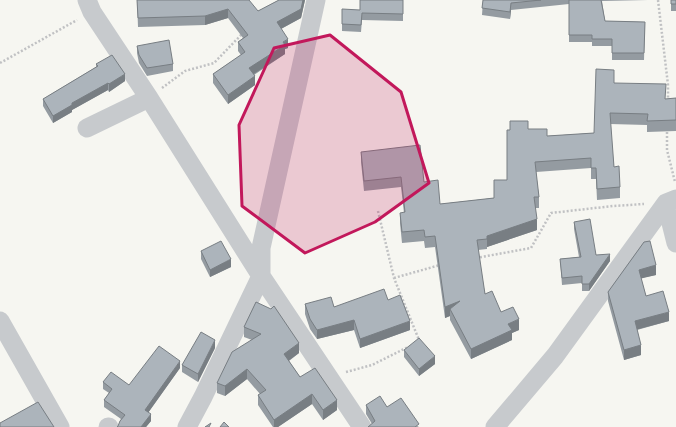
<svg xmlns="http://www.w3.org/2000/svg" width="676" height="427" viewBox="0 0 676 427" font-family="'Alegreya Sans',sans-serif">
<style>
.lines{fill:none;stroke-linecap:round;stroke-linejoin:round}
.path{stroke:#c0c1c3;stroke-width:2.5;stroke-dasharray:2 2;stroke-linecap:butt}
.minor{stroke:#c7cacd;stroke-width:19}
.wall{fill:#949ba1}
.shaded-wall{fill:#787e83}
.building{fill:#acb4bb;stroke:#787e83}
.marked{fill:#c2185b;fill-opacity:0.2;stroke:#c2185b;stroke-width:3;stroke-linejoin:round}
</style>
<rect width="100%" height="100%" fill="#f6f6f1"/>
<g class="lines">
<!-- path -->
<path class="path" d="M658 0 668 85V101
M0 63 77 20
M162 88 185 71 214 63 243 33
M667 128V150L675 182
M378 211 394 278 419 340
M476 258 531 248 551 213 613 206 644 204
M394 278 440 265
M346 372 372 365 408 347"/>
<!-- minor -->
<path class="minor" d="M87 0 92 12 149 98 261 276 362 427
M87 128 149 98
M666 203 676 243
M0 321 60 427
M108 427H109
M187 427 203 397 261 276V248L316 0
M495 427 555 356 666 203 676 199"/>
</g>
<!-- wall -->
<path class="wall" d="M137 0 258 11 279 0H305L301 18 281 29 288 48 285 49V54L254 75 255 85 228 104 213 83V74L241 55 238 51V42L243 38 228 18 205 25 138 27Z
M403 0V21L362 20 361 32 342 31V24L360 10Z
M483 0H648L602 1 605 21 645 22 644 60H612V46H592V42H569V4L511 10 510 19 482 15Z
M671 0H676V11H671Z
M137 46 173 64V71L147 76 139 63 137 53Z
M96 64 125 81 109 92 108 90 72 110V112L53 123 43 106V99L96 67Z
M614 83 666 99 676 98V131L647 132V125L610 124 614 167 620 187V198L597 200 596 179H591V168L536 172 539 197V208H535L537 230 487 247V249L478 250 485 294 501 312 519 330 512 333V340L471 359 450 320V316L445 318 435 247 425 248 424 241 402 243 400 223V213H404L401 187 364 191 361 162V152L424 182 440 204 494 198 507 180 528 129 547 136 594 133Z
M574 222 596 255 610 261 589 291H582V283L562 285 560 259 579 257 574 229Z
M644 242 656 275 641 278 646 296 669 321 637 330 641 355 624 360 608 301V292Z
M201 251 231 267 210 277 201 259Z
M388 300 410 330 360 348 354 330 317 339 310 329 305 314V304L334 307Z
M256 302 299 353 289 361 300 377 337 410 323 420 312 404 278 427H273L258 405V395L260 394 247 379 225 396 217 393V383L252 340 244 337V327Z
M215 348 198 382 182 372V365Z
M404 350 435 364 419 376 404 357Z
M180 368 148 413 151 421 146 427H117L118 426 121 419 104 407V400L109 393 103 389V382L129 385Z
M366 405 387 407 419 427 372 424 366 414Z"/>
<!-- shaded-wall -->
<path class="shaded-wall" d="M303 0H305L301 18 277 31V22Z
M511 3V10L510 19V12Z
M228 9V18L205 25V16Z
M288 39V48L285 49V54L249 77V68Z
M125 74V81L109 92V84Z
M255 76V85L228 104V95Z
M108 83V90L72 110V112L53 123V116L72 103Z
M537 219V230L487 247V236Z
M610 254V261L589 291V284Z
M231 259V267L210 277V270Z
M656 265V275L639 279V270Z
M460 301 450 309V316L445 318V307Z
M669 312V321L635 330V321Z
M519 319V330L512 333V340L471 359V349L508 324Z
M354 320V330L317 339V330Z
M410 321V330L360 348V339Z
M215 340V348L198 382V374Z
M299 343V353L284 364V354Z
M641 345V355L624 360V350Z
M435 356V364L419 376V369Z
M180 361V368L145 417V410Z
M247 369V379L225 396V386Z
M312 394V404L278 427H274V420Z
M337 400V410L323 420V410Z
M151 414V421L146 427H141Z"/>
<!-- building -->
<path class="building" d="M137 0H249L258 11 279 0H303L301 9 277 22 288 39 283 42 285 45 249 68 255 76 228 95 213 74 245 52 238 42 248 35 228 9 205 16 138 18Z
M360 0H403V14L362 13 361 25 342 24V9L360 10Z
M483 0H541L511 3 510 12 482 8Z
M569 0H601L605 21 645 22 644 53H612V39H592V35H569Z
M671 0H676V4H671Z
M169 40 173 64 147 68 139 55 137 46Z
M112 55 125 74 109 84 108 83 72 103V105L53 116 43 99 98 66 96 64Z
M596 69 614 70V83L666 84 665 99 676 98V120L647 121 648 114 610 113 614 167 619 166 620 187 597 189 596 168H591V158L535 162 539 197H534L537 219 487 236V239L477 240 485 294 492 291 501 312 513 307 519 319 508 324 512 330 471 349 450 309 460 301 445 307 435 236 425 237 424 230 402 232 400 213 405 212 401 177 364 181 361 152 420 145 424 182 438 180 440 204 494 198V180H507V130H510V121H528V129H547V136L594 133Z
M590 219 596 255 610 254 589 284H582V276L562 278 560 259 581 257 574 222Z
M221 241 231 259 210 270 201 251Z
M650 241 656 265 639 270 646 296 663 291 669 312 635 321 641 345 624 350 608 292 644 242Z
M384 289 388 300 400 295 410 321 360 339 354 320 317 330 310 319 305 304 331 297 334 307Z
M256 302 271 309 274 306 299 343 284 354 300 377 315 368 337 400 323 410 312 394 274 420 258 395 266 390 247 369 225 386 217 383 232 352 261 334 244 327Z
M201 332 215 340 198 374 182 365Z
M419 338 435 356 419 369 404 350Z
M159 346 180 361 145 410 151 414 141 427H117L118 426 120 421 125 415 104 400 112 389 103 382 111 372 129 385Z
M380 396 387 407 401 398 419 424 415 427H368L375 421 366 405Z
M38 402 54 427H0V423Z
M224 422 229 427H220Z
M211 423 209 427H205Z"/>
<!-- marked area -->
<path class="marked" d="M330 35 401 92 429 183 375 222 305 253 242 206 239 125 274 48Z"/>
</svg>
